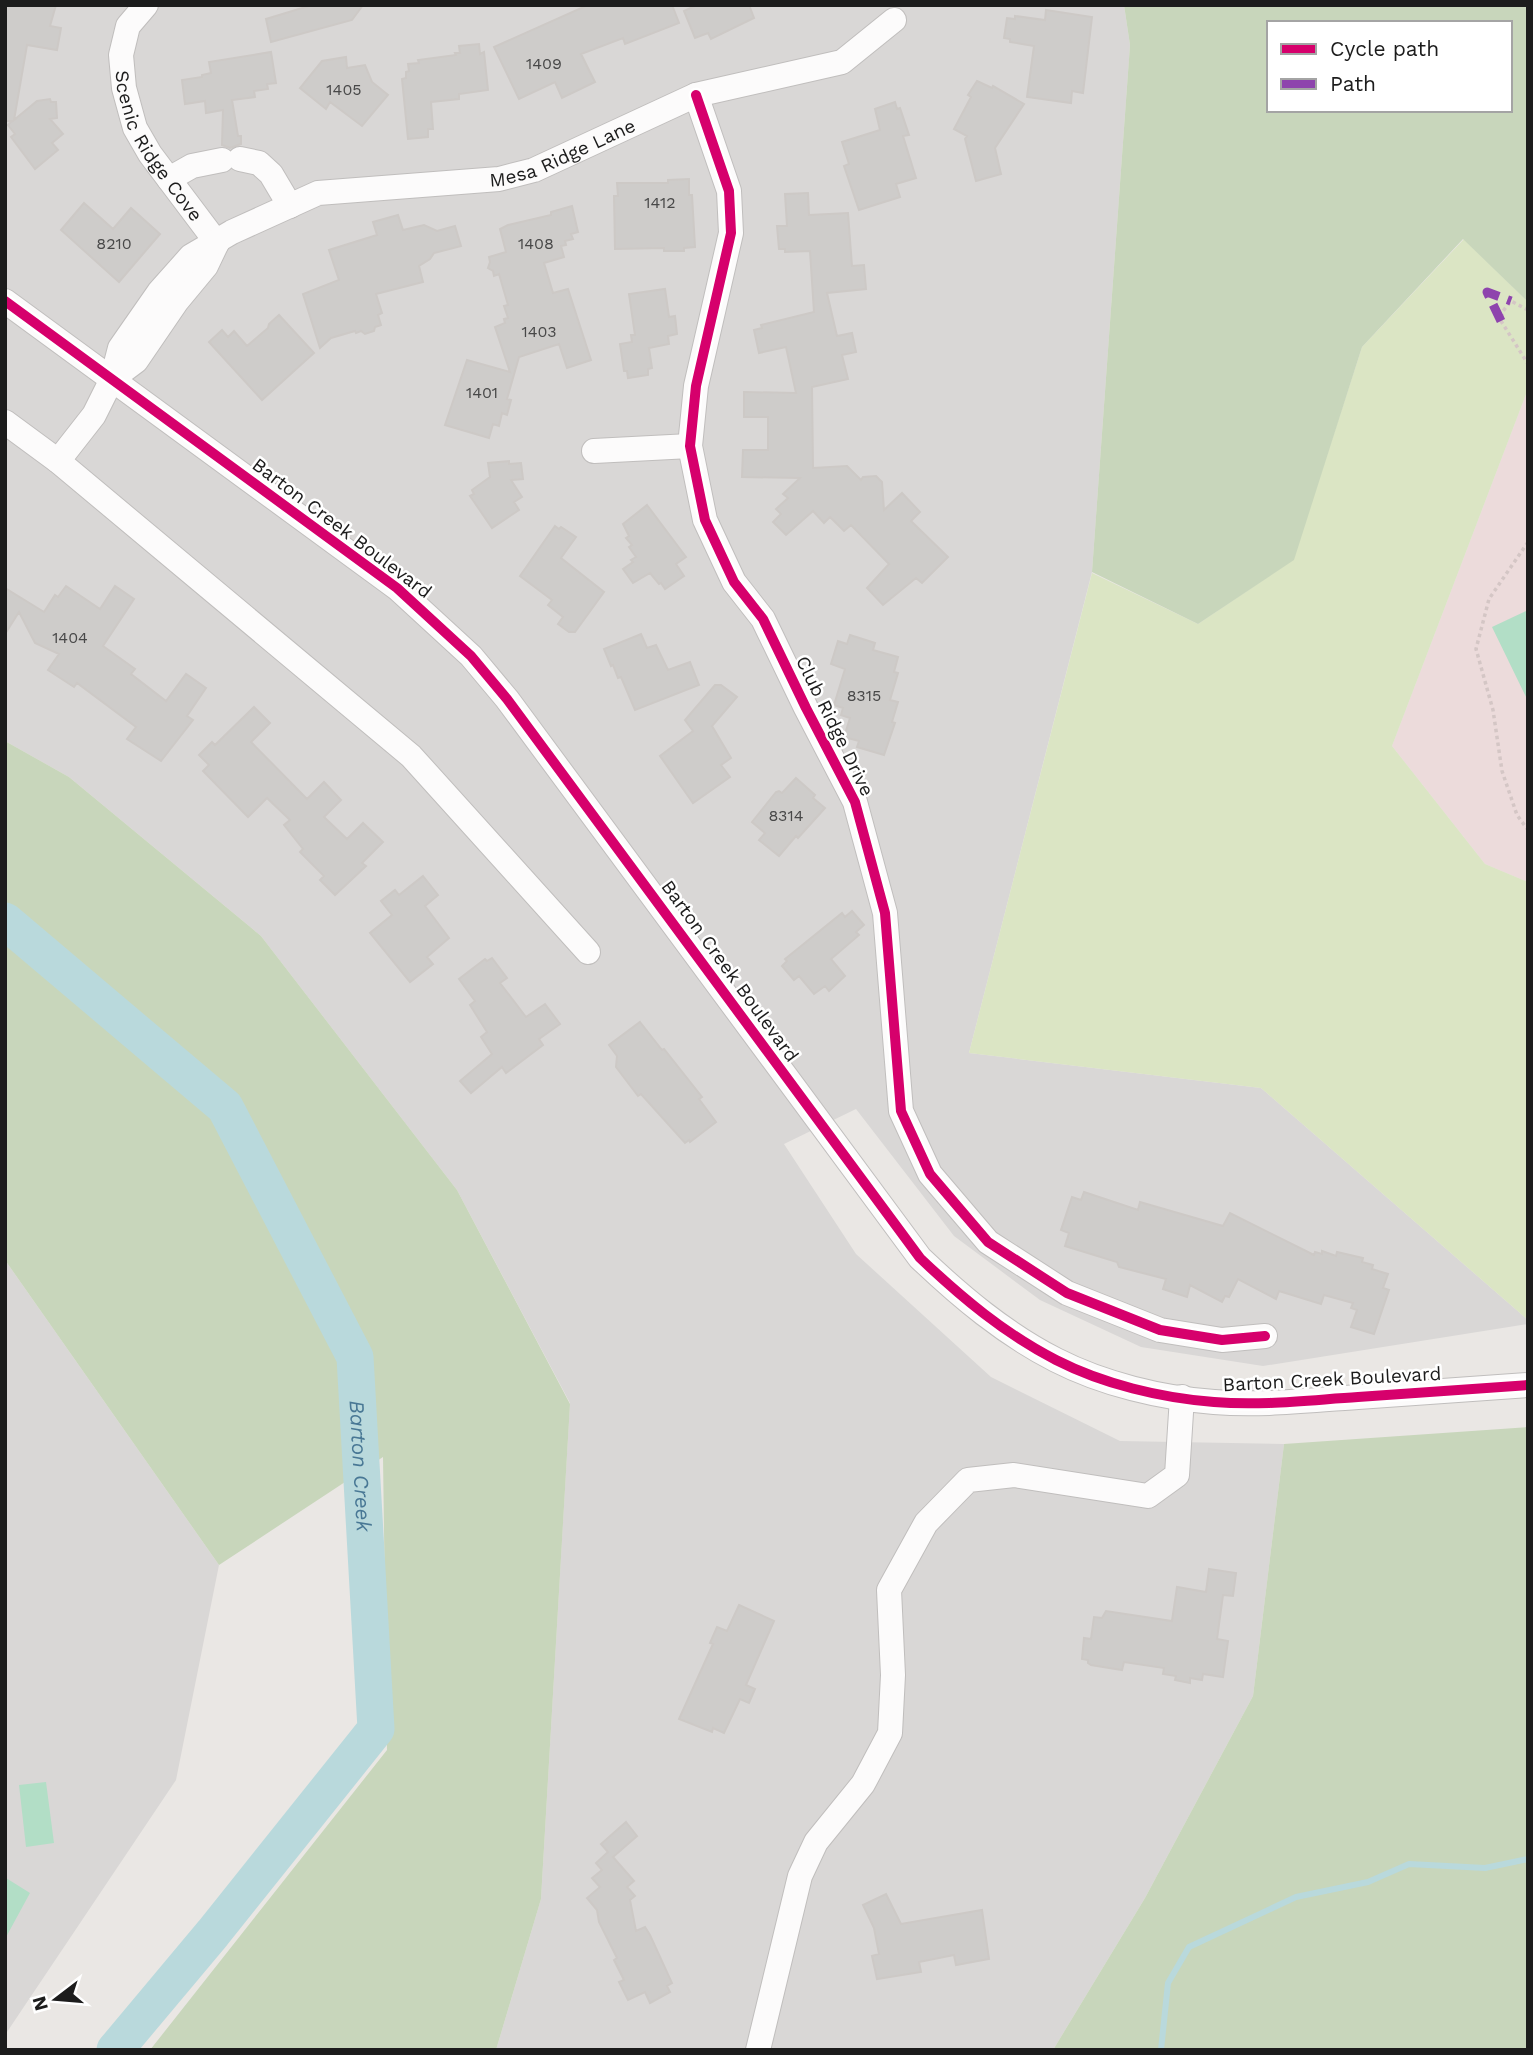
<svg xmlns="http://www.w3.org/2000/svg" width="1533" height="2055" viewBox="0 0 1533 2055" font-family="'Work Sans',sans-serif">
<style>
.residential{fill:#d9d7d6}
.commercial{fill:#ecdbdb}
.grass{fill:#dbe5c4}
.forest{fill:#c8d6bb;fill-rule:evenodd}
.pitch{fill:#b2dec6}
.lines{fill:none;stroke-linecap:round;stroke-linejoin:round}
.stream{stroke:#b9d9dc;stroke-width:6}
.river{stroke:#b9d9dc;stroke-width:37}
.building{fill:#ceccca;stroke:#cdc9c6;stroke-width:2}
.minor-casing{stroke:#c0bebd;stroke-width:26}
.path{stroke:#d4c6c5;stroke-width:3.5;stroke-dasharray:3.5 3.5;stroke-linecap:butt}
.minor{stroke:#fcfbfb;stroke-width:24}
.quiet{stroke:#8e44ad;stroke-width:9;stroke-dasharray:18 9;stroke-linecap:butt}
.cycleway-casing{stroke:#fff;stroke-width:15}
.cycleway{stroke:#d6006c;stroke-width:10}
.labels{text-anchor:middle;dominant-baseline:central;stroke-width:5;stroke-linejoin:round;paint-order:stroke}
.number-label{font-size:16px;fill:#484848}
.street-label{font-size:19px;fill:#1c1c1c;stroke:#fff}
.water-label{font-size:21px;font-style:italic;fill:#497895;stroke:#fff}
</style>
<rect width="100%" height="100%" fill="#eae7e4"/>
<!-- residential -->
<path class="residential" d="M5 5H1124L1130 45 1092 572 969 1053 1261 1088 1528 1320V1324L1263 1366 1141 1347 1040 1300 954 1236 856 1109 784 1144 856 1254 991 1377 1120 1441 1284 1444 1253 1696 1145 1898 1053 2050H496L541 1899 570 1403 457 1190 261 936 69 777 5 741Z
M5 1260 219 1565 176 1780 5 2035Z"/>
<!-- commercial -->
<path class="commercial" d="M1528 389V882L1485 864 1392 746Z"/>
<!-- grass -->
<path class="grass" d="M1464 239 1528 302V389L1392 746 1485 864 1528 882V1320L1261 1088 969 1053 1092 573 1198 624 1293 560 1362 347Z"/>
<!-- forest -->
<path class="forest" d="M1124 5H1528V302L1463 239 1362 347 1294 560 1198 624 1092 572 1130 45ZM1269 23H1510V110H1269Z
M5 741 69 777 261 936 457 1190 570 1404 541 1899 496 2050H150L387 1750 383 1457 219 1565 5 1260Z
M1528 1427V2050H1053L1145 1898 1253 1696 1284 1444Z"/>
<!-- pitch -->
<path class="pitch" d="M1528 610V701L1492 627Z
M46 1782 54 1843 26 1847 19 1785Z
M6 1878 30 1893 5 1939V1879Z"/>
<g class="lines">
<!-- stream -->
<path class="stream" d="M1161 2050 1168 1983 1189 1947 1296 1897 1368 1882 1409 1864 1485 1868 1528 1859"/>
<!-- river -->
<path class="river" id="s1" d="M5 921 225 1107 355 1357 376 1729 213 1933 115 2050"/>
</g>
<!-- building -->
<path class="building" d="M5 5H56L50 26 61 28 57 50 27 45 14 120 37 101 50 99 51 102H56L57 118 50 119 63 134 52 143 58 150 35 169 11 137 15 134 8 125 12 121H5Z
M312 5H363L352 20 271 42 266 19Z
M588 5H672L679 23 625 44 623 38 581 54 595 82 562 98 555 82 519 99 494 47Z
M697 5H749L754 18 711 39 708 33 695 38 684 11Z
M1046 10 1092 17 1083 93 1072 91 1071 103 1027 97 1034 46 1010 42V39L1004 38 1007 18 1015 19V16L1045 20Z
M479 44 480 54 484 52 488 90 459 94V99L431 102 433 129H428V137L408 139 402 79 406 78V72L409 71 408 64 419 63 418 60 456 55 455 53H460L459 46Z
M271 52 276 83 267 84 268 89 254 91 255 97 232 100 238 136H241V144L230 148 222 145 223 110 206 113 205 101 185 104 182 80 202 77V75L211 73 209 62Z
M346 57 347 68 365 65 372 82 388 95 362 126 330 102 326 109 300 88 322 61Z
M977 81 992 88 993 86 1024 104 995 148 1001 174 976 181 965 139 967 136 954 129 971 97 968 95Z
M895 102 897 109 900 108 909 135 903 136 916 178 896 184 900 197 859 210 844 166 849 164 842 142 880 130 875 109Z
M689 179V195H692L695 247 684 248V251H664V248L615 249 614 196H618L617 183H668V180Z
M808 193 809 215 848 213 852 266 864 265 866 289 827 293 837 336 852 333 856 352 842 355 848 379 812 387 813 468 847 466 861 480 863 477 876 476 882 482 884 510 902 493 920 512 911 521 948 557 922 583 916 578 883 605 867 588 889 564 851 525 844 531 830 517 824 523 813 511 786 535 773 522 781 514 776 509 788 498 783 494 800 478 742 477 743 450H768V417H744V392L796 393 786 347 759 353 754 330 762 328 761 325 814 312 810 251 785 252V249H779L777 226H787L785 194Z
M84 203 113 229 131 208 160 234 119 282 61 230Z
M572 206 578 232 571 234 573 239 565 241 566 245 561 246 564 257 544 263 553 293 568 289 591 360 567 368 559 344 519 357 507 399 511 400 507 415 502 413 499 426 493 424 489 438 445 425 467 360 510 372 495 327 505 323 504 319 508 318 504 306 508 305 499 274 494 276 493 271 488 268 490 262 489 257 506 252 500 229 508 225 551 215V212Z
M398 215 403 230 424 225 437 231 455 226 461 246 434 253 430 259 419 266 423 282 376 294 382 313 378 315 381 325 375 327 374 331 365 334 361 331 356 333 355 331 331 338 320 348 303 294 339 280 329 250 377 235 373 222Z
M665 289 669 317 675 316 677 334 668 336 669 344 649 348 652 368 648 369V375L628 378 627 371H624L620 344 632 342 631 335H635L629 294Z
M279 315 314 353 262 400 209 342 222 330 228 337 234 331 247 346 268 328 269 324Z
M509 461V464L521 463 523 479 511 480 522 497 514 502 519 510 492 528 470 496 474 494 472 490 490 477 488 463Z
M647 505 686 557 676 564 684 576 665 589 661 583 659 584 650 573 633 583 623 569 633 562 631 560 636 557 629 547 632 545 626 538 629 536 623 524Z
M555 526 559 529 561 527 576 537 561 558 604 592 575 632H569L558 624 563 617 548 605 552 600 520 576Z
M66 586 100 609 115 586 134 599 103 646 135 669 131 674 166 701 186 674 206 688 187 716 193 720 161 761 127 739 136 727 77 683 74 687 48 670 59 654 35 643 19 612 5 634V588L44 612 55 595 58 597Z
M641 634 647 648 656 645 668 670 690 662 699 685 635 710 621 677 618 678 613 665 611 666 604 649Z
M850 635 875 643 873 650 898 657 894 672 898 673 890 700 898 702 892 722 895 723 884 755 857 747 859 741 844 737 850 718 841 715 843 708 834 705 845 669 831 664 838 641 847 644Z
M715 685H721L737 697 712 726 731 758 721 765 730 777 693 803 660 756 693 731 685 720Z
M254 707 270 723 251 742 307 799 324 782 341 800 324 817 347 839 363 823 383 842 362 863 366 866 335 895 320 880 324 876 300 852 303 849 284 825 290 820 267 798 248 817 203 771 209 765 199 755 212 742 215 745Z
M796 778 815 795 813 798 825 808 798 838 796 836 779 856 759 840 765 833 752 822 776 792 779 791 782 793Z
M423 876 438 895 425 906 449 938 427 957 433 964 410 982 370 933 392 915 381 901 395 890 399 895Z
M852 911 864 925 856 932 859 935 831 959 845 976 829 991 825 986 814 994 799 976 794 980 782 966 787 961 785 959 842 913 845 917Z
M492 958 507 978 500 983 526 1017 545 1004 560 1024 539 1039 543 1045 506 1073 502 1067 471 1093 460 1081 492 1054 481 1037 487 1032 470 1005 475 1001 459 979 485 959 487 961Z
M640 1022 662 1050 664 1049 702 1097 699 1099 716 1122 690 1142 689 1140 685 1143 641 1094 638 1096 616 1067 617 1056 609 1045Z
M1084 1192 1138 1210 1140 1202 1223 1226 1230 1213 1314 1255 1315 1252 1322 1254V1251L1336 1256 1337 1252 1363 1258 1362 1262 1373 1265 1372 1269 1388 1274 1383 1288 1389 1290 1374 1334 1351 1327 1357 1310 1351 1308 1353 1303 1324 1295 1321 1304 1279 1291 1276 1299 1238 1279 1229 1297 1225 1296 1222 1302 1190 1285 1187 1297 1163 1289 1166 1279 1119 1267 1117 1262 1065 1246 1069 1233 1061 1230 1072 1197 1081 1200Z
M1209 1569 1236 1573 1233 1596 1223 1595 1217 1639 1228 1641 1223 1677 1203 1674 1202 1680 1190 1678V1683L1175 1680 1176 1676 1163 1674 1164 1668 1124 1662 1122 1670 1091 1665 1088 1663V1660L1082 1659 1084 1638 1091 1639 1094 1617 1102 1618 1106 1611 1172 1621 1177 1587 1206 1592Z
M739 1605 774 1621 746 1685 755 1689 749 1703 740 1699 724 1733 713 1728 712 1732 679 1719 713 1644 710 1643 717 1627 727 1631Z
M626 1822 637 1836 613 1857 634 1881 627 1887 635 1896 630 1900 636 1931 645 1927 650 1935 672 1983 667 1986 670 1992 650 2003 645 1992 628 2000 619 1982 624 1980 614 1960 617 1958 599 1922 597 1910 587 1898 600 1887 592 1878 602 1870 596 1863 608 1852 601 1844Z
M886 1894 901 1924 982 1910 989 1959 956 1965 954 1955 919 1962 921 1972 877 1979 872 1956 879 1954 874 1928 863 1905Z"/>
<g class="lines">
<!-- minor casing -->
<g class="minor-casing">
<g id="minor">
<path id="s2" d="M146 5 128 26 121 55 124 88 135 128 150 154 217 243"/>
<path d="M696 95 729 191 731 233 696 386 690 446 705 520 734 582 763 619 806 708 855 802 885 913 901 1111 930 1174 988 1242 1067 1293 1160 1330 1222 1340 1265 1336"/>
<path d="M240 159 259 163 271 174 290 206"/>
<path d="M169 179 192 166 222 160"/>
<path d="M5 301 397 588 471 656 507 699 920 1258C961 1297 1005 1334 1056 1360 1103 1384 1161 1398 1214 1402 1262 1406 1310 1400 1358 1397 1414 1393 1471 1389 1528 1385"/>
<path d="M112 379 136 361 177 301 206 266 217 243"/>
<path d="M5 422 58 461 411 756 588 952"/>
<path d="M594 451 690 446"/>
<path id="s3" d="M58 461 94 415 112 379 120 348 159 292 191 256 232 232 318 193 499 179 534 170 696 95 842 62 894 20"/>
<path d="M758 2050 800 1876 816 1842 863 1784 890 1733 893 1675 889 1590 926 1523 968 1480 1014 1475 1148 1496 1177 1475 1182 1397"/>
</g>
</g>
<!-- path -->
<path class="path" d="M1528 310 1511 301 1503 311 1501 321 1528 364
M1528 542 1489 599 1476 649 1493 710 1502 771 1517 815 1528 830"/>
<!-- minor -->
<use href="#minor" class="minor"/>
<!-- quiet -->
<path class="quiet" d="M1501 321 1487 292 1511 301"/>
<!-- cycleway casing -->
<g class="cycleway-casing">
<path id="cycleway" d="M696 95 729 191 731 233 696 386 690 446 705 520 734 582 763 619 806 708 855 802 885 913 901 1111 930 1174 988 1242 1067 1293 1160 1330 1222 1340 1265 1336
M5 301 397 588 471 656 507 699 920 1258C961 1297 1005 1334 1056 1360 1103 1384 1161 1398 1214 1402 1262 1406 1310 1400 1358 1397 1414 1393 1471 1389 1528 1385"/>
</g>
<!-- cycleway -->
<use href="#cycleway" class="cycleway"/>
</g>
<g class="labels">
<!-- number labels -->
<g class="number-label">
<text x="544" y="63">1409</text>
<text x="344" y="89">1405</text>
<text x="660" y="202">1412</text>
<text x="114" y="243">8210</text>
<text x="536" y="243">1408</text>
<text x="539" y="331">1403</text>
<text x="482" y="392">1401</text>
<text x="70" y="637">1404</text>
<text x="864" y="695">8315</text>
<text x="786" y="815">8314</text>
</g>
<!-- street labels -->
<g class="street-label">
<text stroke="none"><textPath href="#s2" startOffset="158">Scenic Ridge Cove</textPath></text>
<text stroke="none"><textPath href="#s3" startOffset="639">Mesa Ridge Lane</textPath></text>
<text transform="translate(342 528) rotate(37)">Barton Creek Boulevard</text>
<text transform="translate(835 726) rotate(64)">Club Ridge Drive</text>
<text transform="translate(730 971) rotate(54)">Barton Creek Boulevard</text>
<text transform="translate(1332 1379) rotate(-3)">Barton Creek Boulevard</text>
</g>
<!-- water labels -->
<g class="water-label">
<text stroke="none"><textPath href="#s1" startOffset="679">Barton Creek</textPath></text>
</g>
</g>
<!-- border -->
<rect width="1533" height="2055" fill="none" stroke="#1c1c1c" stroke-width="14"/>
<!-- legend -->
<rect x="1267" y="21" width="245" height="91" fill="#ffffff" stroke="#a4a4a4" stroke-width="2"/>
<rect x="1281" y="44" width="35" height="10" fill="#d6006c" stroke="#a4a4a4" stroke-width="2"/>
<text x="1330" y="56" font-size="21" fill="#1c1c1c">Cycle path</text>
<rect x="1281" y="79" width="35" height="10" fill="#8e44ad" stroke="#a4a4a4" stroke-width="2"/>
<text x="1330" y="91" font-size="21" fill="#1c1c1c">Path</text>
<!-- north arrow -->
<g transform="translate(56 1999) rotate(254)" stroke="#ffffff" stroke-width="5" paint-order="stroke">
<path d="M0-5L12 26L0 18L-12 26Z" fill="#1c1c1c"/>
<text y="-10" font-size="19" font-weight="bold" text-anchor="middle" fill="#1c1c1c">N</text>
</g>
</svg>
